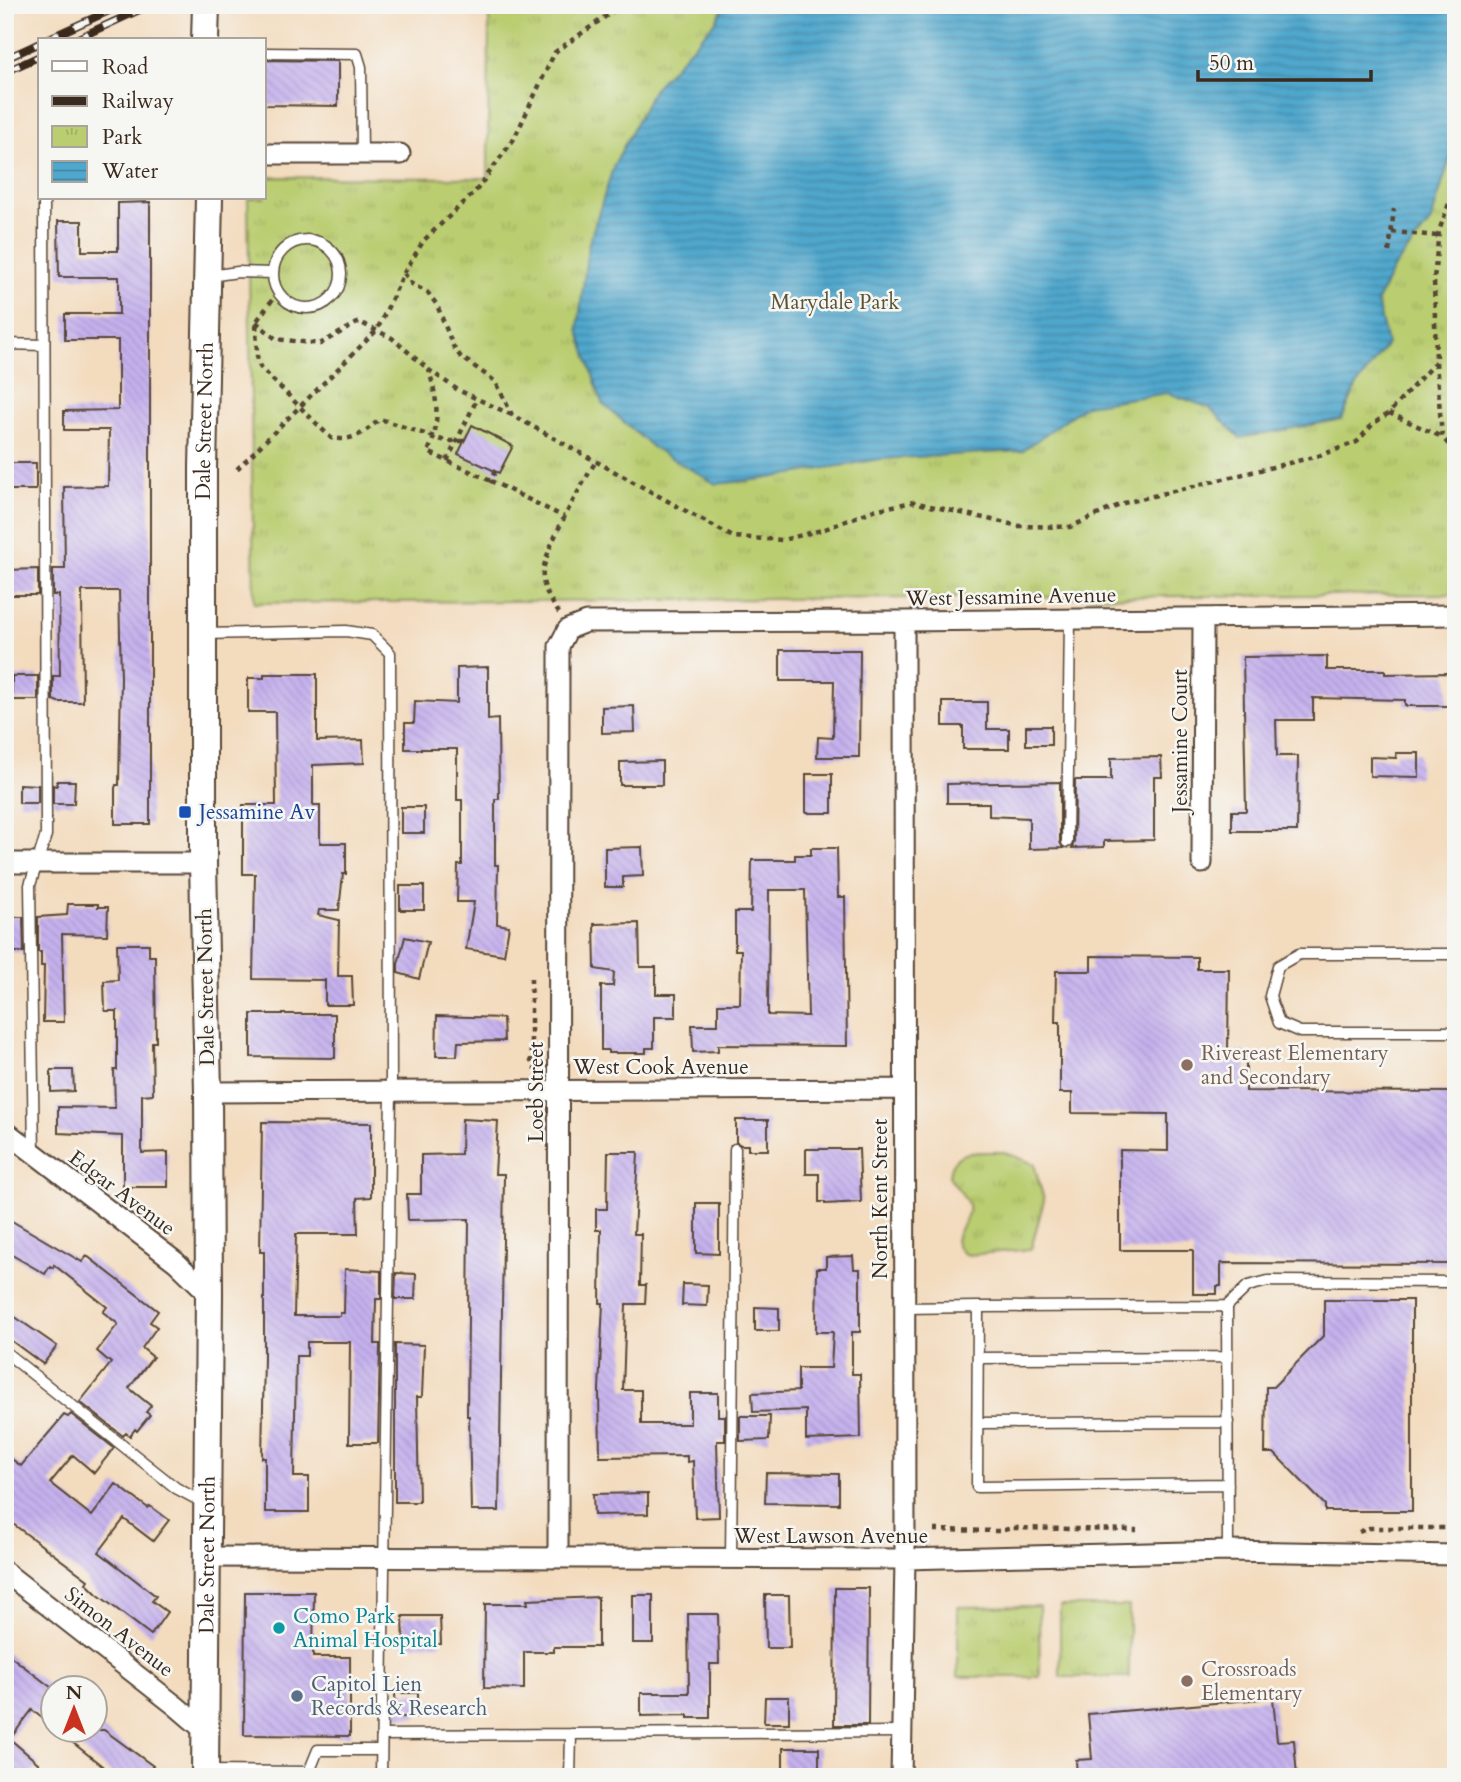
<svg xmlns="http://www.w3.org/2000/svg" width="1461" height="1782" viewBox="0 0 1461 1782" font-family="Cardo,serif">
<style>
.park{fill:url(#park-tufts);stroke:#7a7c48;stroke-width:2}
.water{fill:url(#water-rules);stroke:#466876;stroke-width:2}
.building{fill:url(#building-back-hatch);fill-rule:evenodd}
.lines{fill:none;stroke-linecap:round;stroke-linejoin:round}
.lane-casing{stroke:#574536;stroke-width:13}
.street-casing{stroke:#574536;stroke-width:23}
.secondary-casing{stroke:#574536;stroke-width:30}
.path{stroke:#574536;stroke-width:4.5;stroke-dasharray:5 5;stroke-linecap:butt}
.lane{stroke:#fff;stroke-width:10}
.street{stroke:#fff;stroke-width:19}
.secondary{stroke:#fff;stroke-width:26}
.rail-casing{stroke:#3b2a1e;stroke-width:8}
.rail{stroke:#f6f6f2;stroke-width:5;stroke-dasharray:16;stroke-linecap:butt}
.transit-dot{fill:#1a4fb4;stroke:#f6f6f2;stroke-width:2.5}
.education-dot{fill:#8d6e63;stroke:#f6f6f2;stroke-width:2.5}
.culture-dot{fill:#0f9aa8;stroke:#f6f6f2;stroke-width:2.5}
.service-dot{fill:#5c6f8a;stroke:#f6f6f2;stroke-width:2.5}
.labels{text-anchor:middle;dominant-baseline:central;stroke-width:5;stroke-linejoin:round;paint-order:stroke}
.park-label{font-size:21px;fill:#5b5333;stroke:#f6f6f2}
.street-label{font-size:21px;fill:#3b2a1e;stroke:#f6f6f2}
.transit-label{font-size:21px;fill:#164399;stroke:#f6f6f2;text-anchor:start}
.education-label{font-size:21px;fill:#785e54;stroke:#f6f6f2;text-anchor:start}
.culture-label{font-size:21px;fill:#0d838f;stroke:#f6f6f2;text-anchor:start}
.service-label{font-size:21px;fill:#4e5e75;stroke:#f6f6f2;text-anchor:start}
</style>
<defs>
<pattern id="park-tufts" width="24" height="20" patternUnits="userSpaceOnUse" patternTransform="scale(1.75)"><rect width="24" height="20" fill="#bacd71"/><path d="M3 7l-1-3M5 7V3M7 7l1-3M15 17l-1-3M17 17v-4M19 17l1-3" fill="none" stroke="#a1b061"/></pattern>
<pattern id="water-rules" width="6" height="5" patternUnits="userSpaceOnUse" patternTransform="scale(1.75)"><rect width="6" height="5" fill="#50a7cd"/><path d="M0 2.5h6" fill="none" stroke="#4488a6"/></pattern>
<pattern id="building-back-hatch" width="6" height="6" patternUnits="userSpaceOnUse" patternTransform="scale(1.75)"><rect width="6" height="6" fill="#c5b1ed"/><path d="M-1 5l2 2M0 0l6 6M5-1l2 2" fill="none" stroke="#aa98cb"/></pattern>
</defs>
<rect width="100%" height="100%" fill="#f6f6f2"/>
<filter id="ink" filterUnits="userSpaceOnUse"><feTurbulence type="fractalNoise" baseFrequency=".0143" numOctaves="2"/><feDisplacementMap in="SourceGraphic" scale="14" xChannelSelector="R" yChannelSelector="G"/><feConvolveMatrix kernelMatrix="1 2 1 2 8 2 1 2 1" color-interpolation-filters="sRGB"/></filter>
<filter id="wash" filterUnits="userSpaceOnUse"><feTurbulence type="fractalNoise" baseFrequency=".00686" numOctaves="4" result="noise"/><feDisplacementMap in="SourceGraphic" scale="28" xChannelSelector="R" yChannelSelector="G"/><feGaussianBlur stdDeviation="1.57" result="paint"/><feColorMatrix in="noise" values="0 0 0 0 0 0 0 0 0 0 0 0 0 0 0 0 0 1.4 0 .05"/><feComposite in="paint" operator="in"/></filter>
<g filter="url(#wash)">
<rect width="100%" height="100%" fill="#f3dbbe"/>
<!-- park -->
<path class="park" d="M489 5H1456V594L254 603 248 198H264V177L488 178Z
M1004 1152 1034 1164 1044 1200 1031 1249 968 1255 963 1253C944 1236 972 1224 968 1205 966 1196 954 1185 949 1176 951 1146 981 1153 1004 1152Z
M1039 1606 1040 1677H958V1607Z
M1060 1606H1129V1677H1060Z"/>
<!-- water -->
<path class="water" d="M725 5H1456V139L1431 221 1393 269 1377 301 1387 344 1356 387 1342 419 1240 438 1210 408 1168 393 1086 405 1022 451 880 459 763 479 716 484 652 447 602 403 578 329 588 246 614 165 654 88 716 21Z"/>
<g id="blocks">
<!-- building -->
<path class="building" d="M264 60 338 61V106L264 105Z
M150 202V824H115V788L116 785H119L121 679 119 591H82L83 702H58L53 700V676H60L59 595H53V569H65L64 487 108 486 109 430H64V411L118 410V340H65V314H119V277H59L58 221H82V251H118V203Z
M472 425 513 446 499 473 458 454Z
M8 463H36V490H8Z
M38 569V595H7L6 570Z
M780 650H860L859 757H817L818 737 833 738 834 681H780Z
M1327 656V670H1385V674L1448 673V706H1405V700L1313 698V720H1276L1277 756H1298L1297 831H1232V811H1246L1243 657Z
M488 667V720L498 719 499 799H495V865H498L497 924 509 926 504 955 466 949 474 902H457L458 865H462V800H457V749H405V723H414L415 701 457 703V668Z
M264 674H317V741L363 740 364 763 313 765V805H320V843H346V874H343L339 910H319L318 915 339 920 338 976H352L353 1005H325V980L253 979 255 874H243V805H276L275 712H248V678H264Z
M12 676H38V700H12Z
M943 702H987V729H1009V749H963V726H943Z
M634 706 635 732 602 733V707Z
M1026 726H1051V745H1026Z
M1396 753H1419V777L1370 776V757L1396 758Z
M1161 757 1162 777H1154V840L1104 841V847L1072 848 1074 842 1075 780H1111V758Z
M662 761V785H620V762Z
M806 774H832V813H806Z
M57 781H75L74 804H53V785L57 786Z
M1060 782V842L1063 848 1029 849V818L989 816V803H947V784Z
M19 784 38 785V803H19Z
M401 807H424V833H401Z
M642 847 643 876 623 877V887H605V848Z
M811 848H837L838 897H845L847 1046 718 1045V1051L693 1052 692 1025H718V1004H740L741 950H735V912H751L752 860H795V855H811ZM769 890H805L808 1016 768 1015Z
M400 886H424V910H400Z
M68 904H98V907H108L107 935 62 934 64 1022H43L44 966H41V952H38V917L67 915Z
M5 917H23L24 952H5Z
M639 923 640 967H656V994H676V1017H654V1048H646V1053H608V1050H601V986H613L614 972 595 969 594 924Z
M405 937 428 942 419 979 398 973V964Z
M117 944H149V956H155L156 1042H152L153 1094 142 1095V1153L168 1152V1187H123V1136L58 1133V1107L115 1108 114 1070H117V1011H105L104 981 118 980Z
M1091 956 1197 957V969H1229L1228 1052H1246V1091L1456 1092V1264L1221 1263V1286H1217V1294H1193V1250H1120V1150L1168 1151V1114L1072 1113V1093H1060V1022H1055L1056 971H1091Z
M251 1014H335V1058L251 1057Z
M437 1016 503 1018 504 1041 458 1042 457 1056H436Z
M51 1070H73L74 1091 51 1092Z
M462 1119 498 1121 495 1174H504L499 1511H471L469 1416H467L469 1219 408 1220 407 1194H421V1155L461 1154Z
M736 1120H768V1150H748V1145H741L736 1142Z
M262 1122 371 1123V1197L357 1198 358 1234H296L294 1316H340V1313H344L345 1269 381 1271V1299H376L375 1344H380L378 1443H349L350 1342H307V1356H296L294 1477H309V1512H265V1458H262L264 1357V1252H260Z
M806 1149H859L861 1202 825 1204V1202H819V1174H806Z
M608 1152H638L634 1234H641L640 1285H646L645 1304H626L623 1390H641V1424H690V1393H718V1416H725V1441H717L719 1517 695 1518 693 1461 687 1462V1456L600 1457 599 1390 603 1303H600L601 1230H596V1209H607Z
M696 1203H719V1254L696 1253Z
M5 1217 82 1262 87 1256 158 1311 150 1322 157 1327 142 1348 153 1357 129 1388 151 1406 146 1412 150 1415 137 1431 135 1429 130 1436 126 1433 123 1436 80 1402 111 1363 97 1351 118 1324 103 1312 107 1307 54 1265 53 1268 50 1266 45 1274 5 1251Z
M853 1256 854 1269H860V1332H852V1374H860L861 1438 806 1440V1410L753 1412 752 1393 798 1391V1368H831L833 1332H816L817 1268H826V1257Z
M396 1273 416 1274 415 1299H395Z
M683 1284 708 1285 707 1306 682 1305Z
M1324 1300H1412V1511H1325V1505L1274 1453H1265L1266 1387H1273L1324 1335Z
M755 1307 779 1308V1331H755Z
M5 1310 57 1346 43 1364 5 1336Z
M395 1344 424 1345 422 1397H417L419 1502H395Z
M71 1414 114 1448 94 1473 73 1455 50 1483 92 1516 116 1484 148 1508 150 1506 169 1520 153 1541 124 1519 99 1552 156 1596 152 1601 167 1612 151 1635 97 1594 86 1583 88 1580 5 1518V1454L21 1466 64 1415 68 1417Z
M740 1416H770L769 1440 740 1441Z
M766 1473 839 1474V1504L765 1503Z
M648 1493V1514L594 1515 593 1494Z
M835 1588H869L868 1725H834Z
M245 1592H314L313 1657H350V1736L244 1735Z
M633 1595H653V1643H633Z
M765 1595H789L790 1648H766Z
M598 1597V1647H554V1652H524V1689L484 1688 485 1604H528L527 1600Z
M688 1614H718L719 1664H710V1718H688V1715L641 1716V1693H689Z
M403 1616H440L441 1644 404 1645Z
M5 1652 52 1688V1726L32 1710 10 1739 39 1764 29 1777H5Z
M395 1693H418V1717H396Z
M765 1697H789V1723H764Z
M1273 1698 1277 1741 1294 1740 1297 1777H1077L1076 1760 1092 1759 1088 1714Z
M57 1730H104L153 1766 144 1777H116Z
M783 1748H819V1773H783Z"/>
</g>
</g>
<g filter="url(#ink)">
<use href="#blocks" fill-opacity="0" stroke="#574536" stroke-width="2"/>
<g class="lines">
<!-- lane casing -->
<g class="lane-casing">
<path id="lane" d="M264 53 357 54 361 67 362 153
M273 274a34 34 0 1 1 68 0a34 34 0 1 1-68 0Z
M209 276 238 272 273 273
M5 344 44 345
M203 634 346 631 372 635 390 653 391 1091 381 1777
M1067 842 1070 619
M1456 954H1299L1278 966 1270 996 1279 1023 1300 1032H1456
M34 1154 30 885 46 835 44 198
M1227 1306 978 1307 977 1487 1228 1484
M903 1308 978 1307
M5 1352 176 1488 206 1504
M978 1358 1227 1357
M978 1423 1228 1422
M1228 1551 1227 1306 1248 1286 1268 1281 1456 1282
M731 1559 735 1149
M382 1735 571 1734
M205 1771 309 1772 318 1750H381
M570 1777 571 1734 900 1732"/>
</g>
<!-- street casing -->
<g class="street-casing">
<path id="street" d="M264 154H400
M5 863H203
M1202 863 1203 619
M208 1092 903 1089
M5 1131 176 1262 209 1294
M207 1557 905 1559 1228 1551 1456 1555
M558 1558 559 646 568 629 586 622 904 621 1456 615
M5 1572 176 1706 204 1730
M901 1777 905 1559 904 621"/>
</g>
<!-- secondary casing -->
<g class="secondary-casing">
<g id="secondary">
<path d="M205 40 206 5"/>
<path id="s1" d="M205 1777 209 1294 208 1092 203 863V468L209 198"/>
</g>
</g>
<!-- path -->
<path class="path" d="M1392 232 1438 236
M1389 252 1394 209
M404 273 412 284 428 293 437 305 453 346 460 356 496 382 512 415 733 537 783 540 825 529 874 510 913 502 1019 526 1070 527 1124 503 1318 456 1357 442 1373 424 1389 413 1436 361 1434 279 1439 231 1456 184
M278 292 256 322 257 356 260 367 331 438C353 442 364 433 380 419L434 437C439 410 436 396 429 370
M256 322 276 339 320 344 359 322 392 338 429 370 458 390 512 415
M1436 362 1442 437 1456 453
M1389 413 1442 437
M464 441H445L434 437 428 452 491 481
M447 461 477 399
M237 469 377 330 404 273 424 240 475 192 514 139 555 52 622 5
M495 471 491 481 564 517
M559 613C553 603 544 592 543 579 539 556 583 483 596 461
M531 978V1061L535 1069
M934 1530 999 1531 1013 1528 1137 1530
M1359 1532 1369 1528H1456"/>
<!-- lane -->
<use href="#lane" class="lane"/>
<!-- street -->
<use href="#street" class="street"/>
<!-- secondary -->
<use href="#secondary" class="secondary"/>
<!-- rail casing -->
<g class="rail-casing">
<path id="rail" d="M45 40 122 5
M74 40 150 5
M5 59 40 43
M5 72 40 56"/>
</g>
<!-- rail -->
<use href="#rail" class="rail"/>
</g>
</g>
<!-- markers -->
<rect class="transit-dot" x="178" y="805" width="14" height="14" rx="3.5"/>
<g class="education-dot">
<circle cx="1187" cy="1065" r="7"/>
<circle cx="1187" cy="1681" r="7"/>
</g>
<circle class="culture-dot" cx="279" cy="1628" r="7"/>
<circle class="service-dot" cx="297" cy="1696" r="7"/>
<g class="labels">
<!-- park labels -->
<g class="park-label">
<text x="835" y="302">Marydale Park</text>
</g>
<!-- street labels -->
<g class="street-label">
<text stroke="none"><textPath href="#s1" startOffset="1356">Dale Street North</textPath></text>
<text transform="translate(1011 597) rotate(-1)">West Jessamine Avenue</text>
<text transform="translate(1180 741) rotate(-90)">Jessamine Court</text>
<text transform="translate(206 987) rotate(-91)">Dale Street North</text>
<text x="661" y="1067">West Cook Avenue</text>
<text transform="translate(536 1092) rotate(-90)">Loeb Street</text>
<text transform="translate(122 1193) rotate(37)">Edgar Avenue</text>
<text transform="translate(880 1199) rotate(-90)">North Kent Street</text>
<text x="831" y="1536">West Lawson Avenue</text>
<text stroke="none"><textPath href="#s1" startOffset="222">Dale Street North</textPath></text>
<text transform="translate(119 1632) rotate(38)">Simon Avenue</text>
</g>
<!-- transit labels -->
<g class="transit-label">
<text x="199" y="812">Jessamine Av</text>
</g>
<!-- education labels -->
<g class="education-label">
<text x="1201" y="1053">Rivereast Elementary<tspan x="1201" dy="24">and Secondary</tspan></text>
<text x="1201" y="1669">Crossroads<tspan x="1201" dy="24">Elementary</tspan></text>
</g>
<!-- culture labels -->
<g class="culture-label">
<text x="293" y="1616">Como Park<tspan x="293" dy="24">Animal Hospital</tspan></text>
</g>
<!-- service labels -->
<g class="service-label">
<text x="311" y="1684">Capitol Lien<tspan x="311" dy="24">Records &amp; Research</tspan></text>
</g>
</g>
<!-- margin -->
<rect width="1461" height="1782" fill="none" stroke="#f6f6f2" stroke-width="28"/>
<!-- legend -->
<rect x="38" y="38" width="228" height="161" fill="#f6f6f2" stroke="#aba49d" stroke-width="2"/>
<rect x="52" y="61" width="35" height="10" fill="#ffffff" stroke="#aba49d" stroke-width="2"/>
<text x="102" y="74" font-size="21" fill="#3b2a1e">Road</text>
<rect x="52" y="96" width="35" height="10" fill="#3b2a1e" stroke="#aba49d" stroke-width="2"/>
<text x="102" y="108" font-size="21" fill="#3b2a1e">Railway</text>
<rect x="52" y="126" width="35" height="21" fill="url(#park-tufts)" stroke="#aba49d" stroke-width="2"/>
<text x="102" y="144" font-size="21" fill="#3b2a1e">Park</text>
<rect x="52" y="161" width="35" height="21" fill="url(#water-rules)" stroke="#aba49d" stroke-width="2"/>
<text x="102" y="178" font-size="21" fill="#3b2a1e">Water</text>
<!-- north arrow -->
<g transform="translate(74 1709)"><circle r="33" fill="#f6f6f2" stroke="#aba49d" stroke-width="2"/>
<path d="M0-5L12 26L0 18L-12 26Z" fill="#c8321e"/>
<text y="-10" font-size="19" font-weight="bold" text-anchor="middle" fill="#3b2a1e">N</text>
</g>
<!-- scale -->
<path d="M1198 70v10h173v-10" fill="none" stroke="#3b2a1e" stroke-width="3.5"/>
<text x="1209" y="70" font-size="21" fill="#3b2a1e" stroke="#f6f6f2" stroke-width="5" paint-order="stroke">50 m</text>
</svg>
